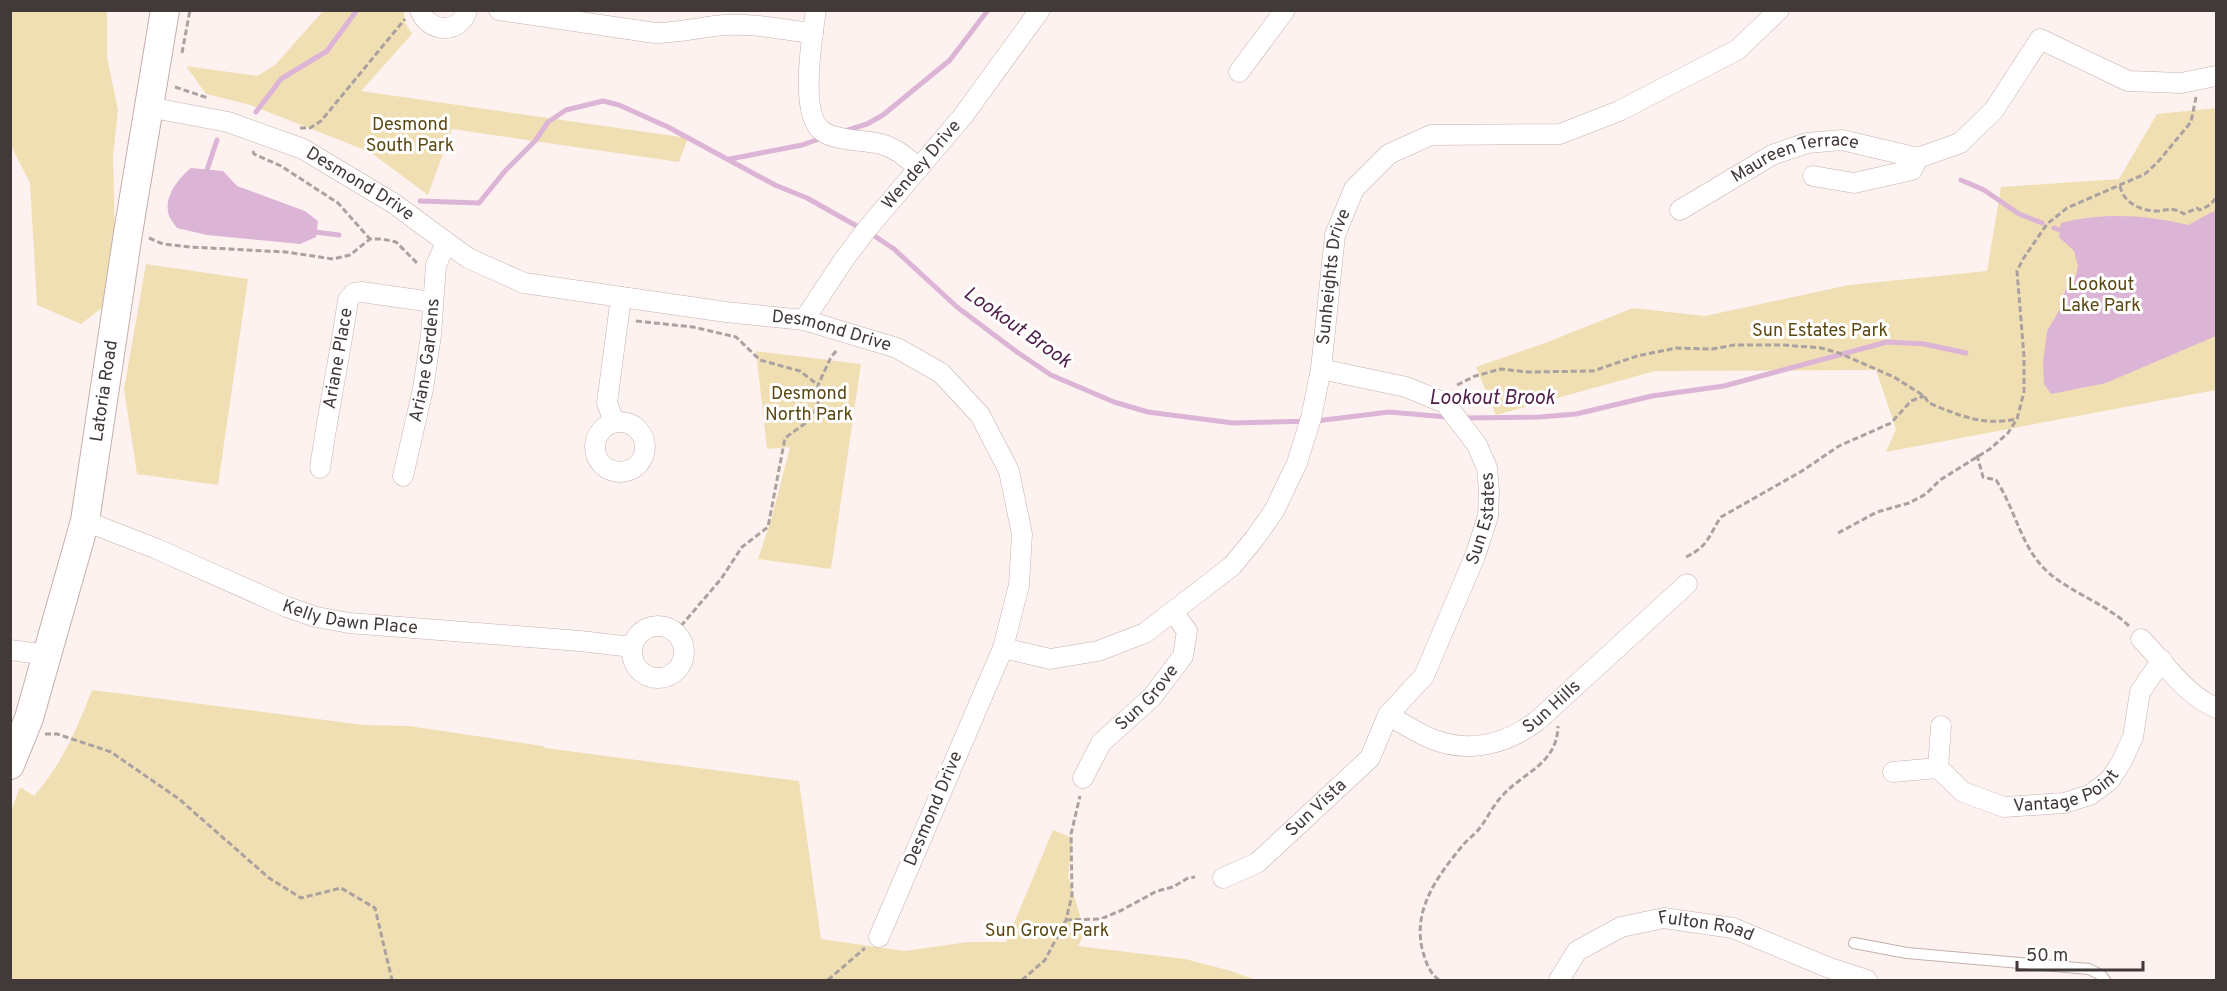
<svg xmlns="http://www.w3.org/2000/svg" width="2227" height="991" viewBox="0 0 2227 991" font-family="Overpass,sans-serif">
<style>
.green{fill:#f1dfb4}
.water{fill:#dcb4d5}
.lines{fill:none;stroke-linecap:round;stroke-linejoin:round}
.stream{stroke:#dcb4d5;stroke-width:5}
.service-casing{stroke:#c3b0ac;stroke-width:12}
.minor-casing{stroke:#c3b0ac;stroke-width:21}
.secondary-casing{stroke:#c3b0ac;stroke-width:30}
.path{stroke:#aba19f;stroke-width:3;stroke-dasharray:6 3;stroke-linecap:butt}
.service{stroke:#fff;stroke-width:10}
.minor{stroke:#fff;stroke-width:20}
.secondary{stroke:#fff;stroke-width:28}
.labels{text-anchor:middle;dominant-baseline:central;stroke-width:6;stroke-linejoin:round;paint-order:stroke}
.park-label{font-size:18px;fill:#5c4812;stroke:#fff}
.street-label{font-size:18px;fill:#423a38;stroke:#fff}
.water-label{font-size:20px;font-style:italic;fill:#4e1f49;stroke:#fff}
</style>
<rect width="100%" height="100%" fill="#fef2f0"/>
<!-- green -->
<path class="green" d="M10 11H107V57L118 110 113 156 116 297 81 324 37 305 30 183 11 146Z
M323 11H404L405 22 412 34 361 91 688 138 679 162 452 129 428 195 370 152 250 105 206 94 186 66 257 76 275 65Z
M2216 108V390L1886 452 1896 429 1876 370 1655 371 1496 415 1476 367 1545 343 1633 308 1705 316 1849 285 1987 271 2001 187 2119 179 2157 114Z
M146 264 248 279 218 485 137 474 124 389Z
M756 351 861 364 831 569 758 559 772 517 790 447 767 449Z
M92 690 364 725 409 726 543 746 545 748 799 781 821 939 905 951 968 942H1006L1053 830 1073 838 1068 876 1085 932 1078 946 1185 959 1231 971 1256 980H11V811L20 787 34 796C63 762 76 731 92 690Z"/>
<!-- water -->
<path class="water" d="M191 168 223 171 237 186 305 211 318 221 316 237 300 244 207 235 177 228C175 225 171 220 169 216 163 197 178 179 191 168Z
M2216 210V336L2106 383 2051 394 2044 384 2043 362 2047 331 2062 306 2065 290 2075 279 2078 266 2074 251 2059 237 2061 223C2103 212 2147 215 2188 225Z"/>
<g class="lines">
<!-- stream -->
<path class="stream" d="M256 112 281 79 327 51 357 10
M842 132 867 124 883 115 950 60 988 10
M730 159 802 145 822 138
M207 170 217 140
M1961 180 1984 190 2019 214 2042 223
M420 201 479 203 505 171 535 141 548 122 566 110 603 101 619 105 668 127 775 185 807 198 862 229
M2054 228 2060 230
M315 232 339 235
M870 233 894 249 957 307 1017 352 1051 375 1114 402 1148 412 1233 423 1316 421 1389 412 1447 417
M1463 418 1540 417 1576 414 1652 396 1724 386 1887 342 1924 344 1966 353"/>
<!-- service casing -->
<g class="service-casing">
<path id="service" d="M1854 943 1907 953 2089 969 2101 975 2105 980"/>
</g>
<!-- minor casing -->
<g class="minor-casing">
<g id="minor">
<path d="M420 10C428 33 460 35 467 10"/>
<path d="M499 10 655 33C679 33 701 27 724 25 754 23 784 30 813 33"/>
<path d="M816 10C812 37 799 114 822 131 835 141 865 140 881 144 896 148 907 158 919 168"/>
<path d="M1239 72 1285 10"/>
<path id="s1" d="M148 107 228 122 303 149 393 203 468 258 524 283 726 312 804 320 897 348 941 373 980 415 1009 471 1022 534 1019 585 1003 648 879 937"/>
<path d="M1813 176 1854 183 1912 170 1918 158"/>
<path id="s2" d="M1680 210 1772 155 1807 143 1842 140 1918 158 1960 143 1994 110 2040 39 2128 81 2181 83 2216 76"/>
<path id="s3" d="M804 320 845 258 867 229 963 116 1040 10"/>
<path d="M614 422 607 403 621 297"/>
<circle cx="620" cy="447" r="25"/>
<path id="s4" d="M320 468C328 411 340 356 348 300L354 293 362 292 432 302"/>
<path id="s5" d="M403 476 423 389 431 335 436 265 446 243"/>
<path id="s6" d="M85 521 157 549 287 607 316 617 349 623 580 641 632 647"/>
<circle cx="658" cy="652" r="26"/>
<path d="M2141 639C2165 663 2184 694 2216 708"/>
<path id="s7" d="M1003 648 1050 659 1098 651 1145 633 1232 566 1255 538 1274 511 1297 463 1311 418 1321 369 1335 235 1354 189 1389 154 1431 135 1560 134 1619 111 1737 50 1779 10"/>
<path d="M10 650 48 655"/>
<path id="s8" d="M1388 715C1402 723 1417 733 1432 739 1470 754 1506 744 1537 721L1687 584"/>
<path id="s9" d="M1938 768 1963 792 2004 807 2064 803 2090 795 2110 780 2122 761 2133 737 2140 692 2162 660"/>
<path d="M1893 772 1938 768 1941 726"/>
<path id="s10" d="M1083 778 1101 743 1152 697 1183 656 1187 631 1174 613"/>
<path id="s11" d="M1223 878 1257 863 1370 758 1388 715 1424 676 1475 556 1488 516 1489 491 1487 468 1477 445 1445 403 1406 387 1321 369"/>
<path id="s12" d="M1559 980 1577 951 1621 927 1664 918 1733 928 1827 967 1867 980"/>
</g>
</g>
<!-- secondary casing -->
<g class="secondary-casing">
<g id="secondary">
<path id="s13" d="M10 765 29 718 85 521 128 233 165 10"/>
</g>
</g>
<!-- path -->
<path class="path" d="M182 53 190 10
M175 87 208 98
M300 128H310L321 121 405 19
M253 151 254 154 281 166 338 203 370 239
M2120 186C2123 202 2140 211 2157 211 2168 210 2174 207 2184 214L2197 208 2200 210 2210 205 2216 198
M149 238 163 244 190 247 286 252 333 259 350 255 370 239H382L396 242 418 264
M636 321 693 327 736 337 760 360 800 371 818 385
M1457 385 1475 376 1501 369 1528 372 1593 371 1637 356 1676 348 1712 349 1734 345H1784L1821 348 1839 353 1894 377 1924 396 1929 403C1960 416 1983 426 2017 419
M1977 455 1983 477 1996 480C2016 510 2021 549 2049 573 2073 594 2107 604 2130 627
M1838 533 1877 512 1909 503 1926 494 1940 480 1990 449 2008 433 2017 419 2024 392V357L2017 271 2023 259 2047 224 2067 208 2145 174 2157 163 2191 122 2196 97
M1686 557C1710 545 1708 536 1721 517L1802 471 1839 446 1891 423 1911 401 1924 396
M675 633 721 579 742 547 768 527 785 438 807 422 818 406V385L831 357 838 349
M45 734H57L111 752 179 799 269 878 301 898 341 888 375 908 392 980
M1066 920 1101 919 1122 910 1157 891 1173 887 1188 878 1195 877
M828 980 865 948
M1022 980 1045 960 1066 920 1072 895 1071 834 1080 796
M1439 980C1429 973 1425 960 1422 948 1413 908 1439 874 1463 845 1469 838 1477 833 1482 825 1489 815 1494 804 1503 795 1525 771 1557 764 1558 726"/>
<!-- service -->
<use href="#service" class="service"/>
<!-- minor -->
<use href="#minor" class="minor"/>
<!-- secondary -->
<use href="#secondary" class="secondary"/>
</g>
<g class="labels">
<!-- park labels -->
<g class="park-label">
<text x="410" y="125">Desmond<tspan x="410" dy="21">South Park</tspan></text>
<text x="2101" y="285">Lookout<tspan x="2101" dy="21">Lake Park</tspan></text>
<text x="1820" y="331">Sun Estates Park</text>
<text x="809" y="394">Desmond<tspan x="809" dy="21">North Park</tspan></text>
<text x="1047" y="931">Sun Grove Park</text>
</g>
<!-- street labels -->
<g class="street-label">
<text stroke="none"><textPath href="#s3" startOffset="195">Wendey Drive</textPath></text>
<text stroke="none"><textPath href="#s2" startOffset="129">Maureen Terrace</textPath></text>
<text stroke="none"><textPath href="#s1" startOffset="228">Desmond Drive</textPath></text>
<text stroke="none"><textPath href="#s7" startOffset="570">Sunheights Drive</textPath></text>
<text stroke="none"><textPath href="#s1" startOffset="732">Desmond Drive</textPath></text>
<text stroke="none"><textPath href="#s4" startOffset="111">Ariane Place</textPath></text>
<text stroke="none"><textPath href="#s5" startOffset="118">Ariane Gardens</textPath></text>
<text stroke="none"><textPath href="#s13" startOffset="387">Latoria Road</textPath></text>
<text stroke="none"><textPath href="#s11" startOffset="460">Sun Estates</textPath></text>
<text stroke="none"><textPath href="#s6" startOffset="284">Kelly Dawn Place</textPath></text>
<text stroke="none"><textPath href="#s10" startOffset="104">Sun Grove</textPath></text>
<text stroke="none"><textPath href="#s8" startOffset="182">Sun Hills</textPath></text>
<text stroke="none"><textPath href="#s9" startOffset="144">Vantage Point</textPath></text>
<text stroke="none"><textPath href="#s11" startOffset="118">Sun Vista</textPath></text>
<text transform="translate(934 809) rotate(-67)">Desmond Drive</text>
<text stroke="none"><textPath href="#s12" startOffset="171">Fulton Road</textPath></text>
</g>
<!-- water labels -->
<g class="water-label">
<text transform="translate(1017 328) rotate(35)">Lookout Brook</text>
<text x="1492" y="399">Lookout Brook</text>
</g>
</g>
<!-- border -->
<rect width="2227" height="991" fill="none" stroke="#423a38" stroke-width="24"/>
<!-- scale -->
<path d="M2017 961v9h126v-9" fill="none" stroke="#423a38" stroke-width="3"/>
<text x="2026" y="961" font-size="18" fill="#423a38" stroke="#ffffff" stroke-width="4.5" paint-order="stroke">50 m</text>
</svg>
